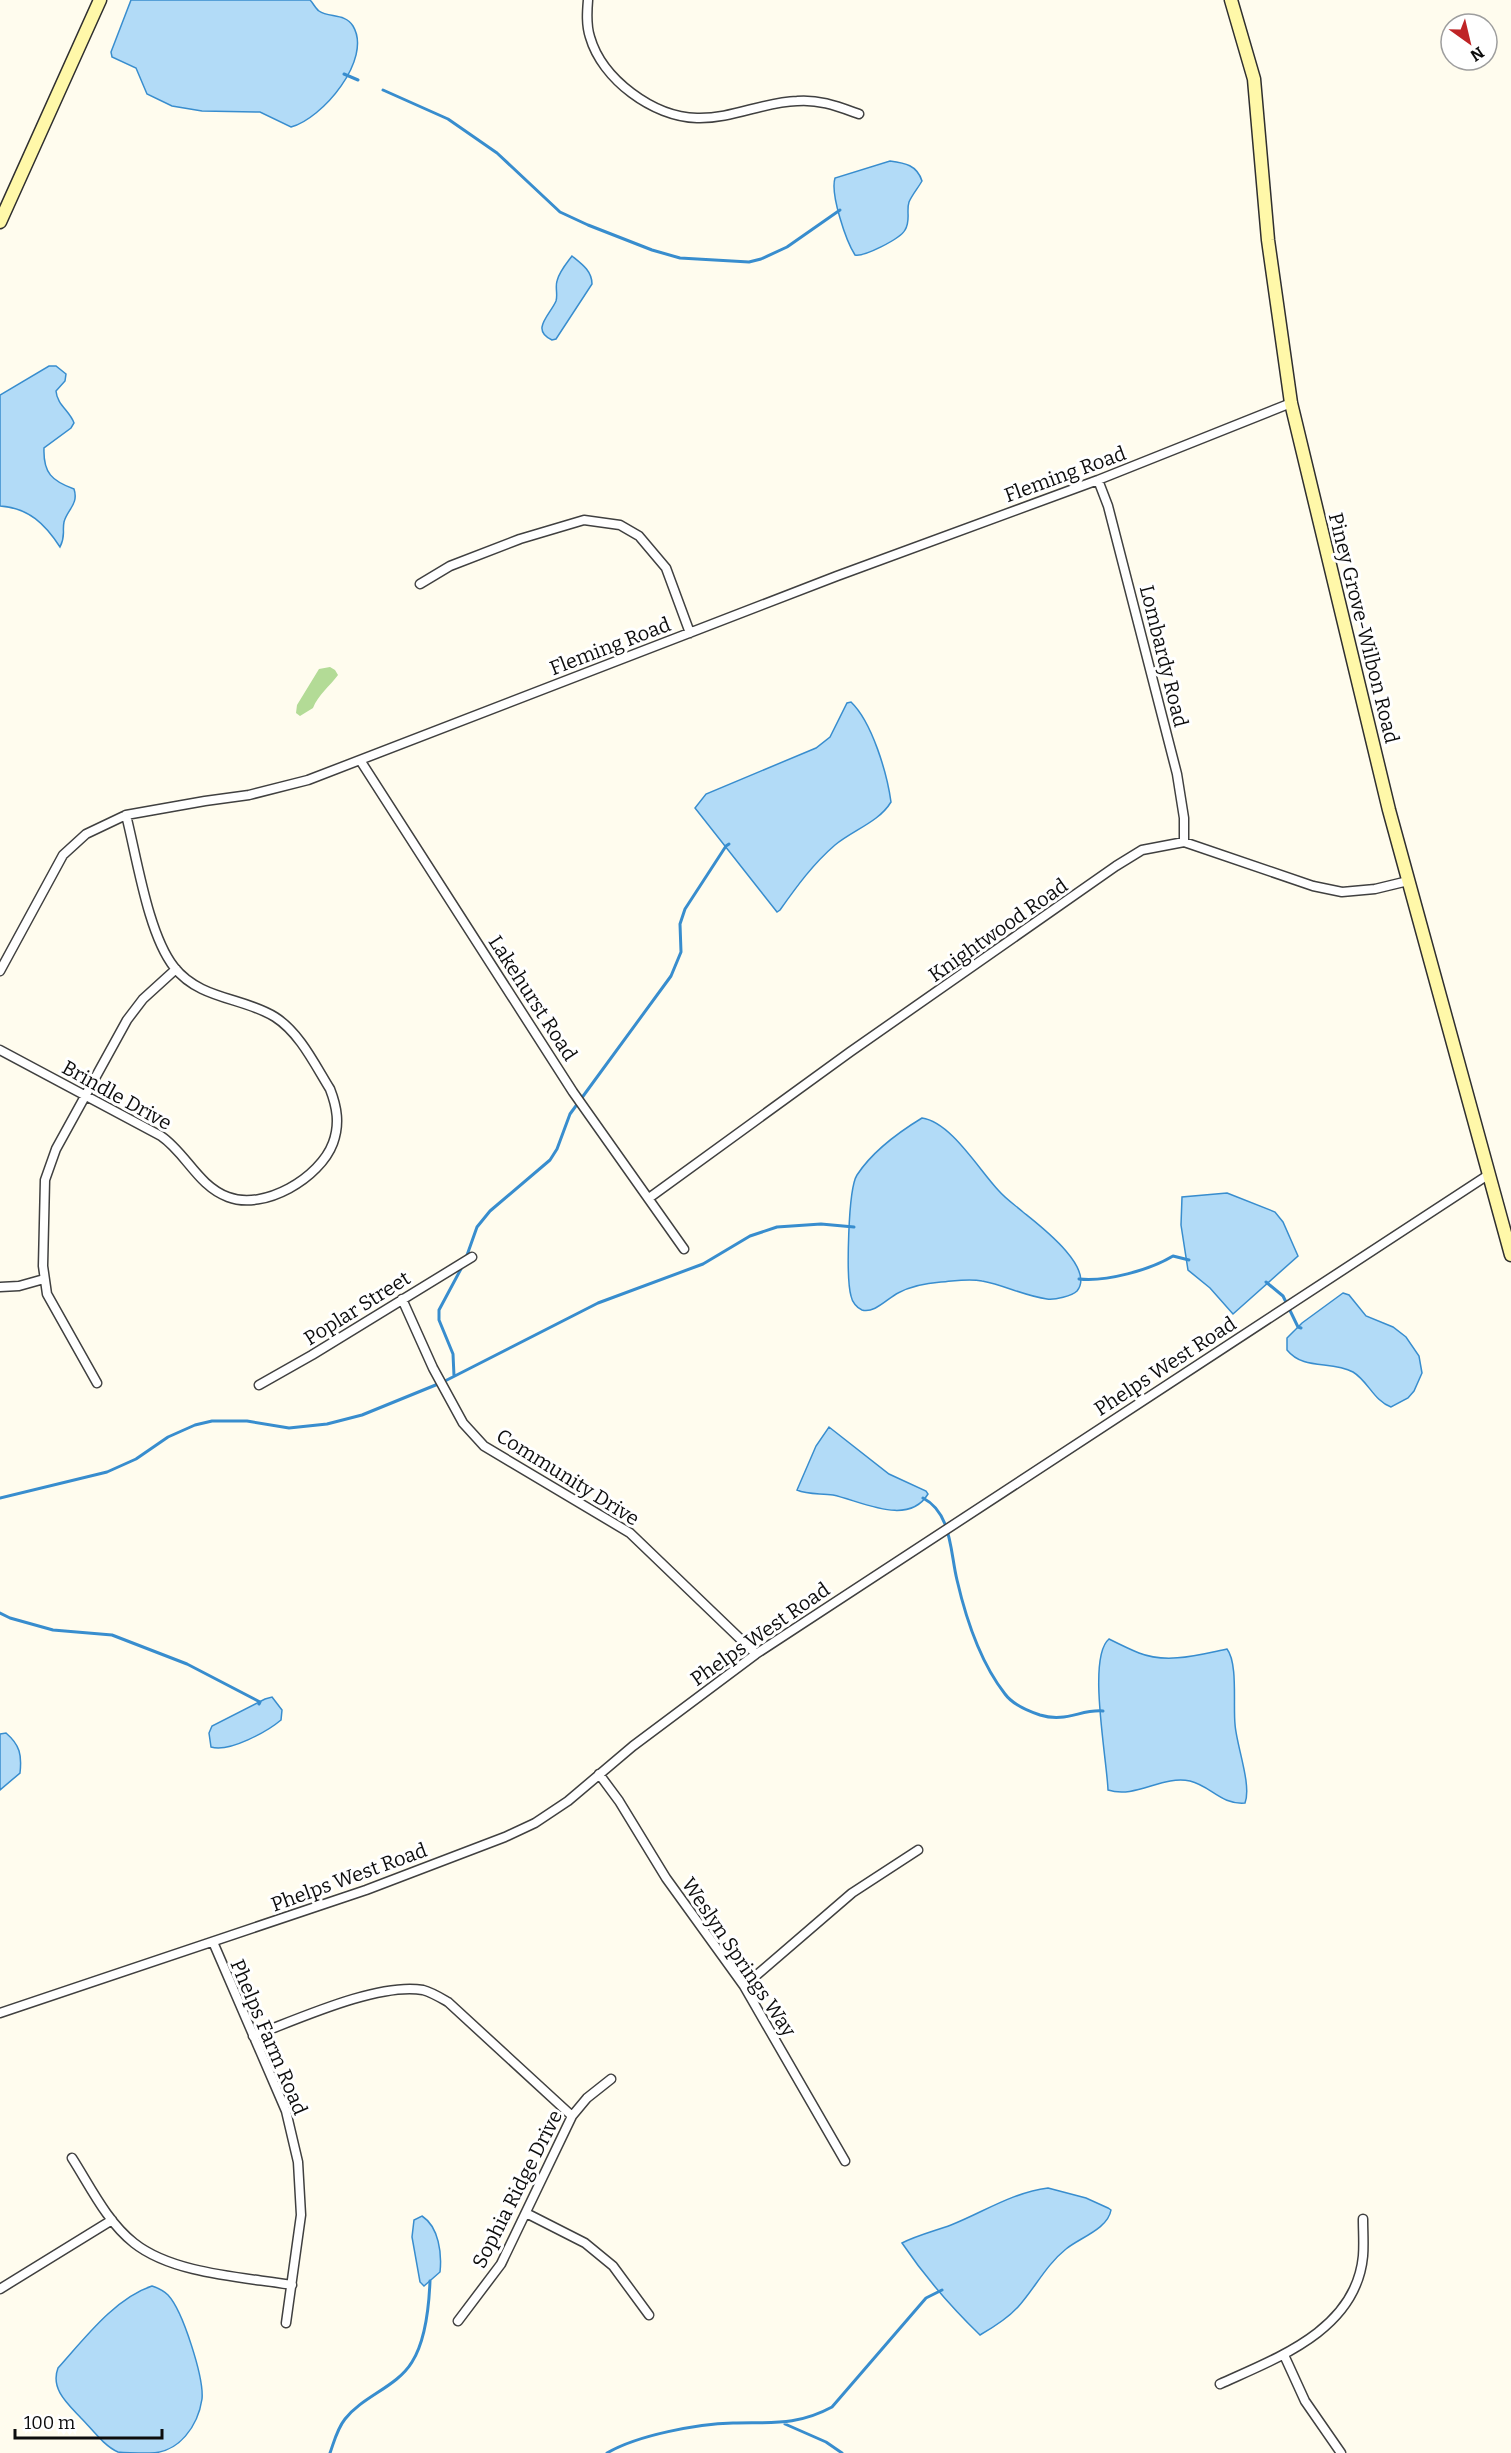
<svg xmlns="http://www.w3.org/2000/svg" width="1511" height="2453" viewBox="0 0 1511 2453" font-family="Bitter,serif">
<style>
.forest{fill:#b3db96}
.water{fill:#b2dbf7;stroke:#388dce;stroke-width:1.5}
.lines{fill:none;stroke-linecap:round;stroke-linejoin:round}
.stream{stroke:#388dce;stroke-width:3}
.street-casing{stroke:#404040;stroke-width:11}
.secondary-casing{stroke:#2f2f2f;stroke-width:15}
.street{stroke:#fff;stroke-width:8}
.secondary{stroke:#fff8a9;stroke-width:12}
.labels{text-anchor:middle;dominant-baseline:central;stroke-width:6;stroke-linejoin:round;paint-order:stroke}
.street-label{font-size:20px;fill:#0d0d0d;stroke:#fff}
</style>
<rect width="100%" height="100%" fill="#fffcee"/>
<!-- forest -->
<path class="forest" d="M330 667 335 670 338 675C330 686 318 695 313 708L300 716 296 713 297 705 319 669Z"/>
<!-- water -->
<path class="water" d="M131 0H310C313 3 316 9 319 11 329 18 345 13 353 26 373 59 322 119 291 127L260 112 202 111 172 106 147 94 136 68 112 57 111 52Z
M890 161C905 163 917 165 922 181 918 188 912 195 909 202 906 211 911 221 905 230 900 239 864 257 855 255 846 241 830 194 835 178Z
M572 256C582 264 592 271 592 284L556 339 552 340C530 330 550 315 556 301 558 295 555 287 557 281 559 272 566 264 572 256Z
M49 366H56L66 374 65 381 56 391C57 405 70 411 74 423L71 428 44 448C43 473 52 481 74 489 79 504 67 510 64 522 62 532 66 535 60 547 45 524 29 508 0 506V395Z
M851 702C872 722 887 773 891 802 879 822 853 830 835 845 813 864 797 886 780 910L777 912 695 808 706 794 816 748 830 737 847 703Z
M922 1118C951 1122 979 1170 999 1191 1006 1199 1015 1205 1023 1212 1039 1225 1096 1268 1077 1291 1072 1296 1055 1300 1047 1299 1025 1296 1004 1285 982 1281 969 1278 955 1281 941 1282 927 1283 911 1286 898 1293 888 1298 874 1314 862 1310 857 1308 852 1302 851 1296 846 1278 848 1189 857 1175 872 1152 899 1132 922 1118Z
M1227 1193 1275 1212 1283 1222 1298 1256 1233 1314 1210 1288 1188 1270 1181 1225 1182 1197Z
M1343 1293 1349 1295 1366 1316 1393 1327 1406 1337 1419 1356 1422 1373 1414 1391 1408 1398 1391 1407C1374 1401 1368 1381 1353 1372 1331 1360 1304 1371 1287 1350V1338L1302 1323Z
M829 1427 889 1474 926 1491 928 1494C908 1527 861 1501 833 1495 821 1493 808 1495 797 1490L816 1446Z
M1109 1639C1119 1644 1129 1649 1139 1653 1167 1664 1198 1655 1227 1649 1238 1663 1233 1705 1235 1724 1236 1744 1252 1785 1245 1803 1221 1805 1211 1786 1190 1781 1162 1775 1136 1799 1108 1790 1107 1759 1087 1657 1109 1639Z
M272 1697 282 1710 281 1720C268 1731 229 1753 211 1747L209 1733 212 1726 265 1699Z
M6 1733C20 1745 22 1755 20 1773L0 1790V1734Z
M1048 2188 1086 2198 1108 2208 1111 2210C1108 2229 1079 2238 1066 2249 1046 2265 1035 2288 1018 2307 1008 2318 994 2327 980 2335 951 2307 925 2277 902 2243 918 2235 935 2231 951 2225 984 2212 1011 2193 1048 2188Z
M422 2216C439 2227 442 2254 440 2272L424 2286 420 2282 412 2237 414 2220Z
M152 2286C158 2288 164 2291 168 2295 183 2311 204 2378 202 2399 198 2426 179 2453 150 2453 141 2453 126 2453 118 2452 104 2446 92 2429 81 2418 68 2404 50 2389 58 2368 84 2339 115 2298 152 2286Z"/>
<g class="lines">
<!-- stream -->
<path class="stream" d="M344 74 358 80
M383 90 448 119 497 153 560 212 588 225 652 250 680 258 749 262 761 259 787 247 840 210
M466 1258 477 1227 490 1211 550 1160 557 1149 570 1114 671 976 681 952 680 924 685 909 726 846 729 844
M1079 1279C1106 1282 1150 1270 1173 1256L1189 1260
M1266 1282 1283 1296 1298 1327 1301 1328
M454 1376 453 1354 439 1320V1310L462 1267
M0 1498 107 1472 136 1459 168 1437 195 1425 212 1421H247L289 1428 327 1424 362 1415 443 1382 598 1303 703 1264 750 1236 777 1227 821 1224 854 1227
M923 1498C952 1513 950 1552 957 1580 966 1619 980 1662 1005 1694 1013 1705 1028 1711 1040 1715 1066 1723 1081 1709 1103 1711
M0 1613 10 1618 53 1630 112 1635 187 1664 260 1702 259 1704
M785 2424 826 2442 842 2453
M330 2453C334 2442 337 2429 345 2419 363 2396 397 2387 412 2362 426 2340 429 2306 430 2281
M607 2453C638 2435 697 2424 733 2423 771 2422 797 2426 832 2407L926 2298 942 2290"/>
<!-- street casing -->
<g class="street-casing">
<path id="street" d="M588 0C587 12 586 25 590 37 602 79 653 117 697 118 732 119 763 102 797 101 819 99 839 107 859 114
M1098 480 1108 506 1177 774 1184 818V842
M420 584 450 566 520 539 584 520 620 525 639 536 666 568 690 633
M360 760 573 1092 684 1249
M0 971 63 855 86 834 126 815 205 801 249 795 308 780 837 576 1098 480 1291 403
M0 1050 161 1136C186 1153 198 1186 228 1197 264 1211 320 1178 333 1143 340 1124 337 1107 330 1089 315 1065 300 1033 275 1017 243 997 200 1000 174 967 148 934 137 858 126 815
M649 1198 850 1052 1116 866 1142 850 1184 842 1313 886 1342 892 1375 889 1408 881
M0 1287 19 1286 44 1279
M402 1299 433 1368 463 1423 484 1446 630 1533 756 1654
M97 1383 47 1294 43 1266 45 1180 56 1149 127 1020 143 999 176 969
M259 1385 312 1355 472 1257
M599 1774 619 1801 666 1878 744 1986 845 2161
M213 1942 286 2111 298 2162 301 2215 286 2323
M744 1986 852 1893 918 1850
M0 2013 366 1890 505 1837 535 1823 568 1801 633 1746 756 1654 1488 1175
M253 2036C296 2020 378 1982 423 1990 431 1992 441 1998 448 2002L572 2116
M72 2158C90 2186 107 2222 134 2243 173 2274 243 2277 292 2285
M526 2213 585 2243 613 2266 649 2315
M0 2289 112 2220
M458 2321 501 2264 572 2116 587 2098 611 2079
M1284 2355 1305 2401 1341 2453
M1220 2384C1277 2358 1356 2330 1363 2256 1364 2244 1363 2231 1363 2219"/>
</g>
<!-- secondary casing -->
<g class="secondary-casing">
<path id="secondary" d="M1231 0 1254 79 1268 240 1291 403 1389 810 1511 1255
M0 222 100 0"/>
</g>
<!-- street -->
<use href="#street" class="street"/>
<!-- secondary -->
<use href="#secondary" class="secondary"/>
</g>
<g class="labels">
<!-- street labels -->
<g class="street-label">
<text transform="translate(1065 474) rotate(-20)">Fleming Road</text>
<text transform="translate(1364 628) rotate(76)">Piney Grove-Wilbon Road</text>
<text transform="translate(610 646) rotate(-21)">Fleming Road</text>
<text transform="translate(1164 656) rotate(76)">Lombardy Road</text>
<text transform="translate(998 930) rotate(-35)">Knightwood Road</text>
<text transform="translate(533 998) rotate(57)">Lakehurst Road</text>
<text transform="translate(117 1095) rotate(29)">Brindle Drive</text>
<text transform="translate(357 1308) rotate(-32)">Poplar Street</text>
<text transform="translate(1165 1366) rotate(-33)">Phelps West Road</text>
<text transform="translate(568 1477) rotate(32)">Community Drive</text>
<text transform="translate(760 1634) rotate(-35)">Phelps West Road</text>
<text transform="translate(349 1877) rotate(-20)">Phelps West Road</text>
<text transform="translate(739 1957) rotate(56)">Weslyn Springs Way</text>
<text transform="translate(269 2037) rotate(67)">Phelps Farm Road</text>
<text transform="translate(517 2189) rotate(-63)">Sophia Ridge Drive</text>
</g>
</g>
<!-- north arrow -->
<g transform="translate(1469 42) rotate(146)"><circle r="28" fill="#ffffff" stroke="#9e9e9e" stroke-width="1.5"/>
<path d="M0-4.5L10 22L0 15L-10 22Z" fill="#bf2426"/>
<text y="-9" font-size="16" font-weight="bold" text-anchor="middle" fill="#0d0d0d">N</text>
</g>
<!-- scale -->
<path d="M15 2429v9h147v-9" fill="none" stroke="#0d0d0d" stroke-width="3"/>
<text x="24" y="2429" font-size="18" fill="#0d0d0d" stroke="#ffffff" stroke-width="4.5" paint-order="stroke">100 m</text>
</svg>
